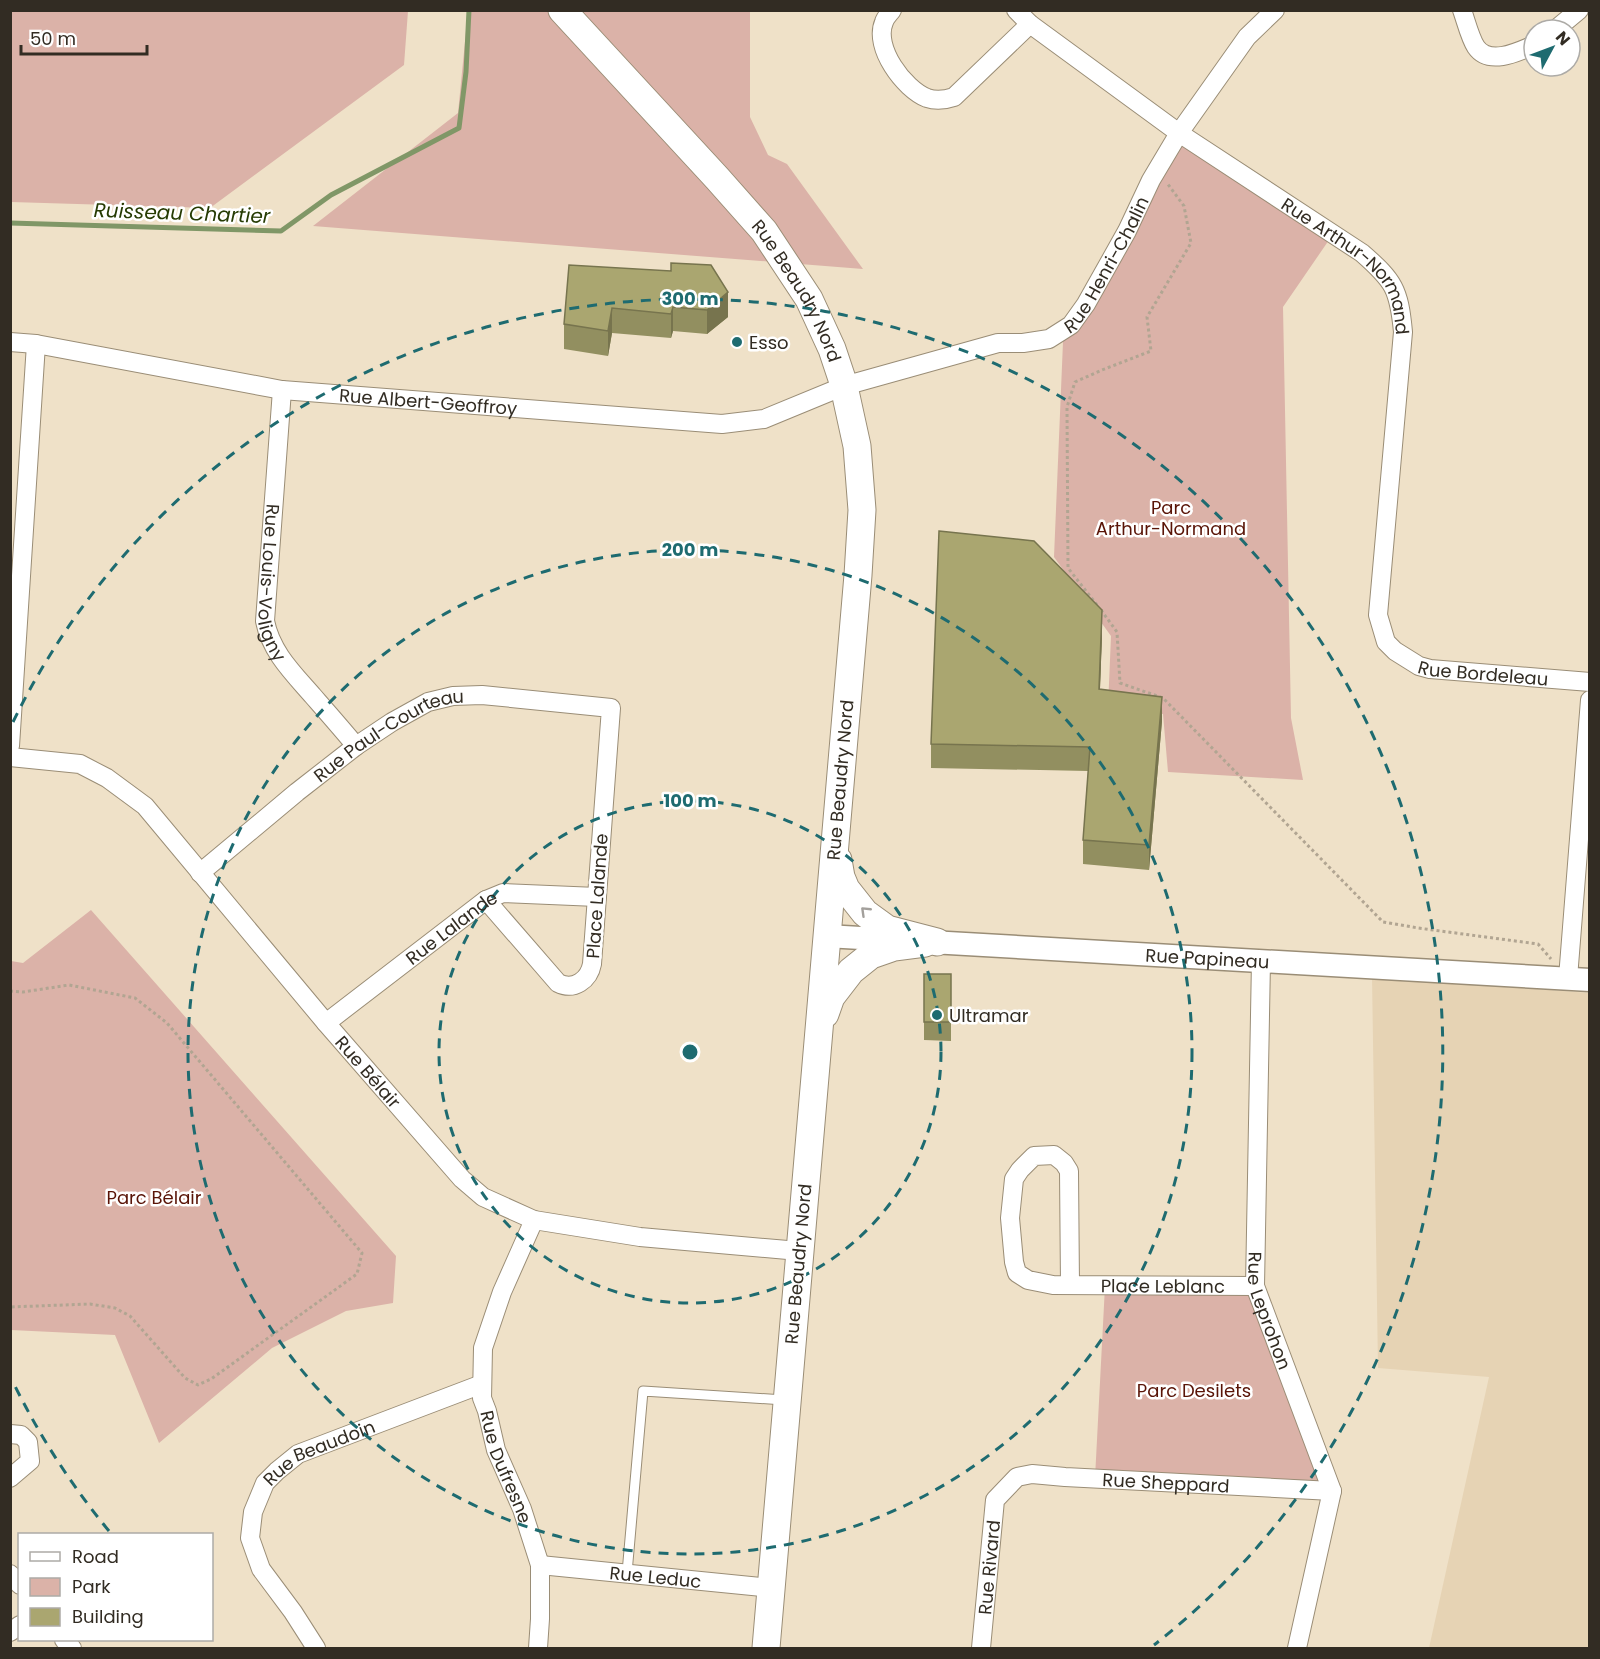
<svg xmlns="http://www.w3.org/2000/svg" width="1600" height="1659" viewBox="0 0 1600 1659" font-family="Poppins,sans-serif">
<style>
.built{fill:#e6d3b4}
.green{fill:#dbb2a8}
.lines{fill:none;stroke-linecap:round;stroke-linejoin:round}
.stream{stroke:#809767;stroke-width:5}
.service-casing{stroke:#9a8d76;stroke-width:11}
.minor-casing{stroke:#9a8d76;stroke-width:20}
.tertiary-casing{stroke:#9a8d76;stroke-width:25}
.secondary-casing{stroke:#9a8d76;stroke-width:29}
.path{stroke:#b1a592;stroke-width:3;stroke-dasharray:3 3;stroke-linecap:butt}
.service{stroke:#fff;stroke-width:9}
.minor{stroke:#fff;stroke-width:18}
.tertiary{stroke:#fff;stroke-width:22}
.secondary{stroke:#fff;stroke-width:27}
.wall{fill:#928f60}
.shaded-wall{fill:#77744e}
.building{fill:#aaa670;stroke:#77744e;stroke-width:1.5}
.oneway{stroke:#a3a09c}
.ring{fill:none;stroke:#1e6b70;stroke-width:3;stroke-dasharray:10 8}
.poi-dot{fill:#1e6b70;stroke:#fff;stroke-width:2}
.labels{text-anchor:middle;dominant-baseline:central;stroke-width:5;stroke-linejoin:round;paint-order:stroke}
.street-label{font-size:18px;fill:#322c23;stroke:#fff}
.poi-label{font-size:18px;fill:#322c23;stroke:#fff;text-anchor:start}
.park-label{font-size:18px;fill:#591407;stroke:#fff}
.water-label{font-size:20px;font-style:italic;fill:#263b03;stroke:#fff}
.centre{fill:#1e6b70;stroke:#fff;stroke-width:3}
.ring-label{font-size:18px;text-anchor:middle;font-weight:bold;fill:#1e6b70;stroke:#fff;stroke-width:5;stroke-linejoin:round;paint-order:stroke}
</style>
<rect width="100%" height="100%" fill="#efe1c8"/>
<!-- built -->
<path class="built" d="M1372 976 1589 993V1648H1429L1489 1377 1378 1368Z"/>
<!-- green -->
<path class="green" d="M11 10H408V11L404 65 210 208 11 202Z
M468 11H750V117L768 155 787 164 863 269 313 226 458 113Z
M1179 133 1329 240 1283 307 1291 718 1303 780 1168 772 1163 714 1108 707 1111 636 1054 557 1063 342 1157 170Z
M91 910 396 1256 393 1303 346 1311 272 1348 159 1443 115 1335 11 1330V961L23 963Z
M1105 1286H1255L1332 1491 1095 1478Z"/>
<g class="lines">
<!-- stream -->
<path class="stream" d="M10 223 281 231 331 195 459 128 466 72 469 10"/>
<!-- service casing -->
<g class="service-casing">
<path id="service" d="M627 1573 643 1391 784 1400"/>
</g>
<!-- minor casing -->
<g class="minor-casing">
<g id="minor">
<path d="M892 10C889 14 885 18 884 22 873 47 904 89 927 98 936 101 945 100 954 97L1030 24"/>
<path id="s1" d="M1016 10 1030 24 1179 133 1362 253C1394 281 1399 289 1403 332L1378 615 1386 642 1395 651 1419 666 1430 669 1590 682"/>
<path d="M1462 10C1466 21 1470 38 1476 47 1489 66 1518 52 1534 45"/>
<path d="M1555 30 1579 10"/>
<path id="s2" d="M10 342 36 344 282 390 722 424 764 419 844 386 998 343H1023L1049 339 1071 325 1086 304 1127 231 1151 180 1179 133 1247 37 1275 10"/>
<path id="s3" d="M282 390 265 621C271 652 293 673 313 696 327 712 342 729 356 746"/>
<path d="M10 746 36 344"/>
<path id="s4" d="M10 757 80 764 107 778 145 806 326 1023 462 1179 483 1197 534 1220 640 1237 799 1251"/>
<path id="s5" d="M200 873 297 792 356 746 392 722 428 702 453 696 482 695 611 708 592 964C589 980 574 991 558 983L486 900"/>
<path id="s6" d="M1261 961 1255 1286 1332 1491 1297 1648"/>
<path d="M1568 978 1590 700"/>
<path id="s7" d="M326 1023 486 900 503 893 597 897"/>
<path id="s8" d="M534 1220 502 1292 483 1348 482 1398 487 1411 496 1450 522 1509 540 1565V1619L538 1648"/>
<path id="s9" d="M1070 1285 1069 1171 1064 1163 1054 1155 1034 1156 1020 1170 1014 1179 1010 1218 1014 1262 1017 1273 1028 1280 1053 1285 1255 1286"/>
<path d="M10 1434 21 1435 28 1442 30 1461 10 1478"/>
<path id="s10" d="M540 1565 771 1588"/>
<path d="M10 1574 20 1585"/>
<path d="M10 1632 20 1625"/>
<path d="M64 1640 72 1648"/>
<path id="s11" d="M316 1648 293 1612 261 1569 250 1538 253 1512 265 1483 277 1471 298 1454 482 1384"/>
<path id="s12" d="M981 1648 995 1500 1017 1477 1032 1474 1065 1477 1332 1491"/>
</g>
</g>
<!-- tertiary casing -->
<g class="tertiary-casing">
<g id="tertiary">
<path id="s13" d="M826 936 1590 980"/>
</g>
</g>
<!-- secondary casing -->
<g class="secondary-casing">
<g id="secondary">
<path id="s14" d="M562 10 717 178 764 231 809 299 832 349 843 382 857 446 862 510 858 575 766 1648"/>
<path d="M838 860 841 877 846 889 865 913 887 929 937 942"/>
<path d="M825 1014 831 997 851 971 871 955 894 947 925 943"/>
</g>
</g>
<!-- path -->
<path class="path" d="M1097 605 1068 568 1067 407 1075 382 1102 370 1151 351 1147 317 1191 243 1184 206 1167 183
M1101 610 1117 632 1120 683 1163 698 1383 922 1418 928 1538 944 1551 959
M10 991 23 992 69 985 135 998 167 1023 362 1253 357 1274 211 1379 198 1385 185 1378 130 1316 115 1308 90 1304 10 1307"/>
<!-- service -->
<use href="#service" class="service"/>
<!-- minor -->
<use href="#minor" class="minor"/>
<!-- tertiary -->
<use href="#tertiary" class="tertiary"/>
<!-- secondary -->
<use href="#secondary" class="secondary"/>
</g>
<!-- wall -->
<path class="wall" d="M671 271 728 317 707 334 673 331 671 338 612 333 608 356 564 349V324Z
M1102 635 1100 689 1162 721 1149 870 1083 864V840L1088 771 931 768V744Z
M924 974H951V1041L924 1040Z"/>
<!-- shaded-wall -->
<path class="shaded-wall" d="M728 292V317L707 334V310Z
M673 307V331L671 338V314Z
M612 308V333L608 356V331Z
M1102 610V635L1099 714V689Z
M1162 697V721L1149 870V845Z"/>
<!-- building -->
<path class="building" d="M671 263 711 265 728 292 707 310 673 307 671 314 612 308 608 331 564 324 569 265 671 271Z
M939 531 1034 541 1102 610 1099 689 1162 697 1149 845 1083 840 1090 747 931 744Z
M924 974H951V1022H924Z"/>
<!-- one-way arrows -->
<defs><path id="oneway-chevron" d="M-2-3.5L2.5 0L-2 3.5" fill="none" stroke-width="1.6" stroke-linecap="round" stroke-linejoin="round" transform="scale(1.5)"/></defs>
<use class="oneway" href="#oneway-chevron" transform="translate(865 911) rotate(-136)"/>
<!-- distance rings -->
<g class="ring">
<circle cx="690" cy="1052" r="251"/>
<circle cx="690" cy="1052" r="502"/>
<path d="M109 1531A753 753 0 0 1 13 1382M13 722A753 753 0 1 1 1154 1645"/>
</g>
<!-- markers -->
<g class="poi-dot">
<circle cx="737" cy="342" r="6"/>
<circle cx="937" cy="1015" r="6"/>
</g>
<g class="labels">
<!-- street labels -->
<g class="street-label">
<text stroke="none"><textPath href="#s2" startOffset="1154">Rue Henri-Chalin</textPath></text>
<text stroke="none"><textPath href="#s1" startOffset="424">Rue Arthur-Normand</textPath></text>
<text stroke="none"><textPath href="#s14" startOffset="368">Rue Beaudry Nord</textPath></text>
<text stroke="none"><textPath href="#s2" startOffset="423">Rue Albert-Geoffroy</textPath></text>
<text stroke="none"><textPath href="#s3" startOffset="194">Rue Louis-Voligny</textPath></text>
<text stroke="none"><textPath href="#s1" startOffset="934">Rue Bordeleau</textPath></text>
<text stroke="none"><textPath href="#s5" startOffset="236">Rue Paul-Courteau</textPath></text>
<text transform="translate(840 780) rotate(-85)">Rue Beaudry Nord</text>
<text transform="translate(597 896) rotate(-86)">Place Lalande</text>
<text stroke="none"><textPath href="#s7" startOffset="158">Rue Lalande</textPath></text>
<text stroke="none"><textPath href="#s13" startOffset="382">Rue Papineau</textPath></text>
<text stroke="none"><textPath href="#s4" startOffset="495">Rue Bélair</textPath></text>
<text transform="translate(798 1264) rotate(-85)">Rue Beaudry Nord</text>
<text stroke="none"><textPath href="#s9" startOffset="430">Place Leblanc</textPath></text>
<text stroke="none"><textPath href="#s6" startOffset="352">Rue Leprohon</textPath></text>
<text stroke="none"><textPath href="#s11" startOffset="250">Rue Beaudoin</textPath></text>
<text stroke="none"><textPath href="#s8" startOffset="261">Rue Dufresne</textPath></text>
<text stroke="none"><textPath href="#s12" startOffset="330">Rue Sheppard</textPath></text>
<text stroke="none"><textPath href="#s12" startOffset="81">Rue Rivard</textPath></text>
<text stroke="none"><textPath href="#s10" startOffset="116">Rue Leduc</textPath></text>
</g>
<!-- poi labels -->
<g class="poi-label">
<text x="749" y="342">Esso</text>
<text x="949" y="1015">Ultramar</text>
</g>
<!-- park labels -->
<g class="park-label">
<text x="1171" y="507">Parc<tspan x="1171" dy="21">Arthur-Normand</tspan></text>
<text x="154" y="1197">Parc Bélair</text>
<text x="1194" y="1390">Parc Desilets</text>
</g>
<!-- water labels -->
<g class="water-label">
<text transform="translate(182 213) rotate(2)">Ruisseau Chartier</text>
</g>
</g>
<circle cx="690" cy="1052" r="9" class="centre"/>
<g class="ring-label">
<text x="690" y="305">300 m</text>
<text x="690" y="556">200 m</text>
<text x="690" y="807">100 m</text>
</g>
<!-- border -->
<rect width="1600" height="1659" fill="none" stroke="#322c23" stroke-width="24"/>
<!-- legend -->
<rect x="18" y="1533" width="195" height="108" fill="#ffffff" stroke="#adaba7" stroke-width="1.5"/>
<rect x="30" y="1552" width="30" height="9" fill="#ffffff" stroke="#adaba7" stroke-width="1.5"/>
<text x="72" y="1563" font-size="18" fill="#322c23">Road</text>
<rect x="30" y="1578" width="30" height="18" fill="#dbb2a8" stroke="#adaba7" stroke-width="1.5"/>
<text x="72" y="1593" font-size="18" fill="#322c23">Park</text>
<rect x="30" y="1608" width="30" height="18" fill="#aaa670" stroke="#adaba7" stroke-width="1.5"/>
<text x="72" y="1623" font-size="18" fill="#322c23">Building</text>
<!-- north arrow -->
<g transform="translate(1552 48) rotate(49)"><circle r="28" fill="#ffffff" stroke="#adaba7" stroke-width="1.5"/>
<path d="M0-4.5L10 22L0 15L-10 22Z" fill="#1e6b70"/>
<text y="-9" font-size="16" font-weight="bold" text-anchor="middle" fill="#322c23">N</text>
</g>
<!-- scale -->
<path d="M21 45v9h126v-9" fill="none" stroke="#322c23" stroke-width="3"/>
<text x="30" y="45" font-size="18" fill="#322c23" stroke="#ffffff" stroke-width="4.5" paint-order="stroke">50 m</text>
</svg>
